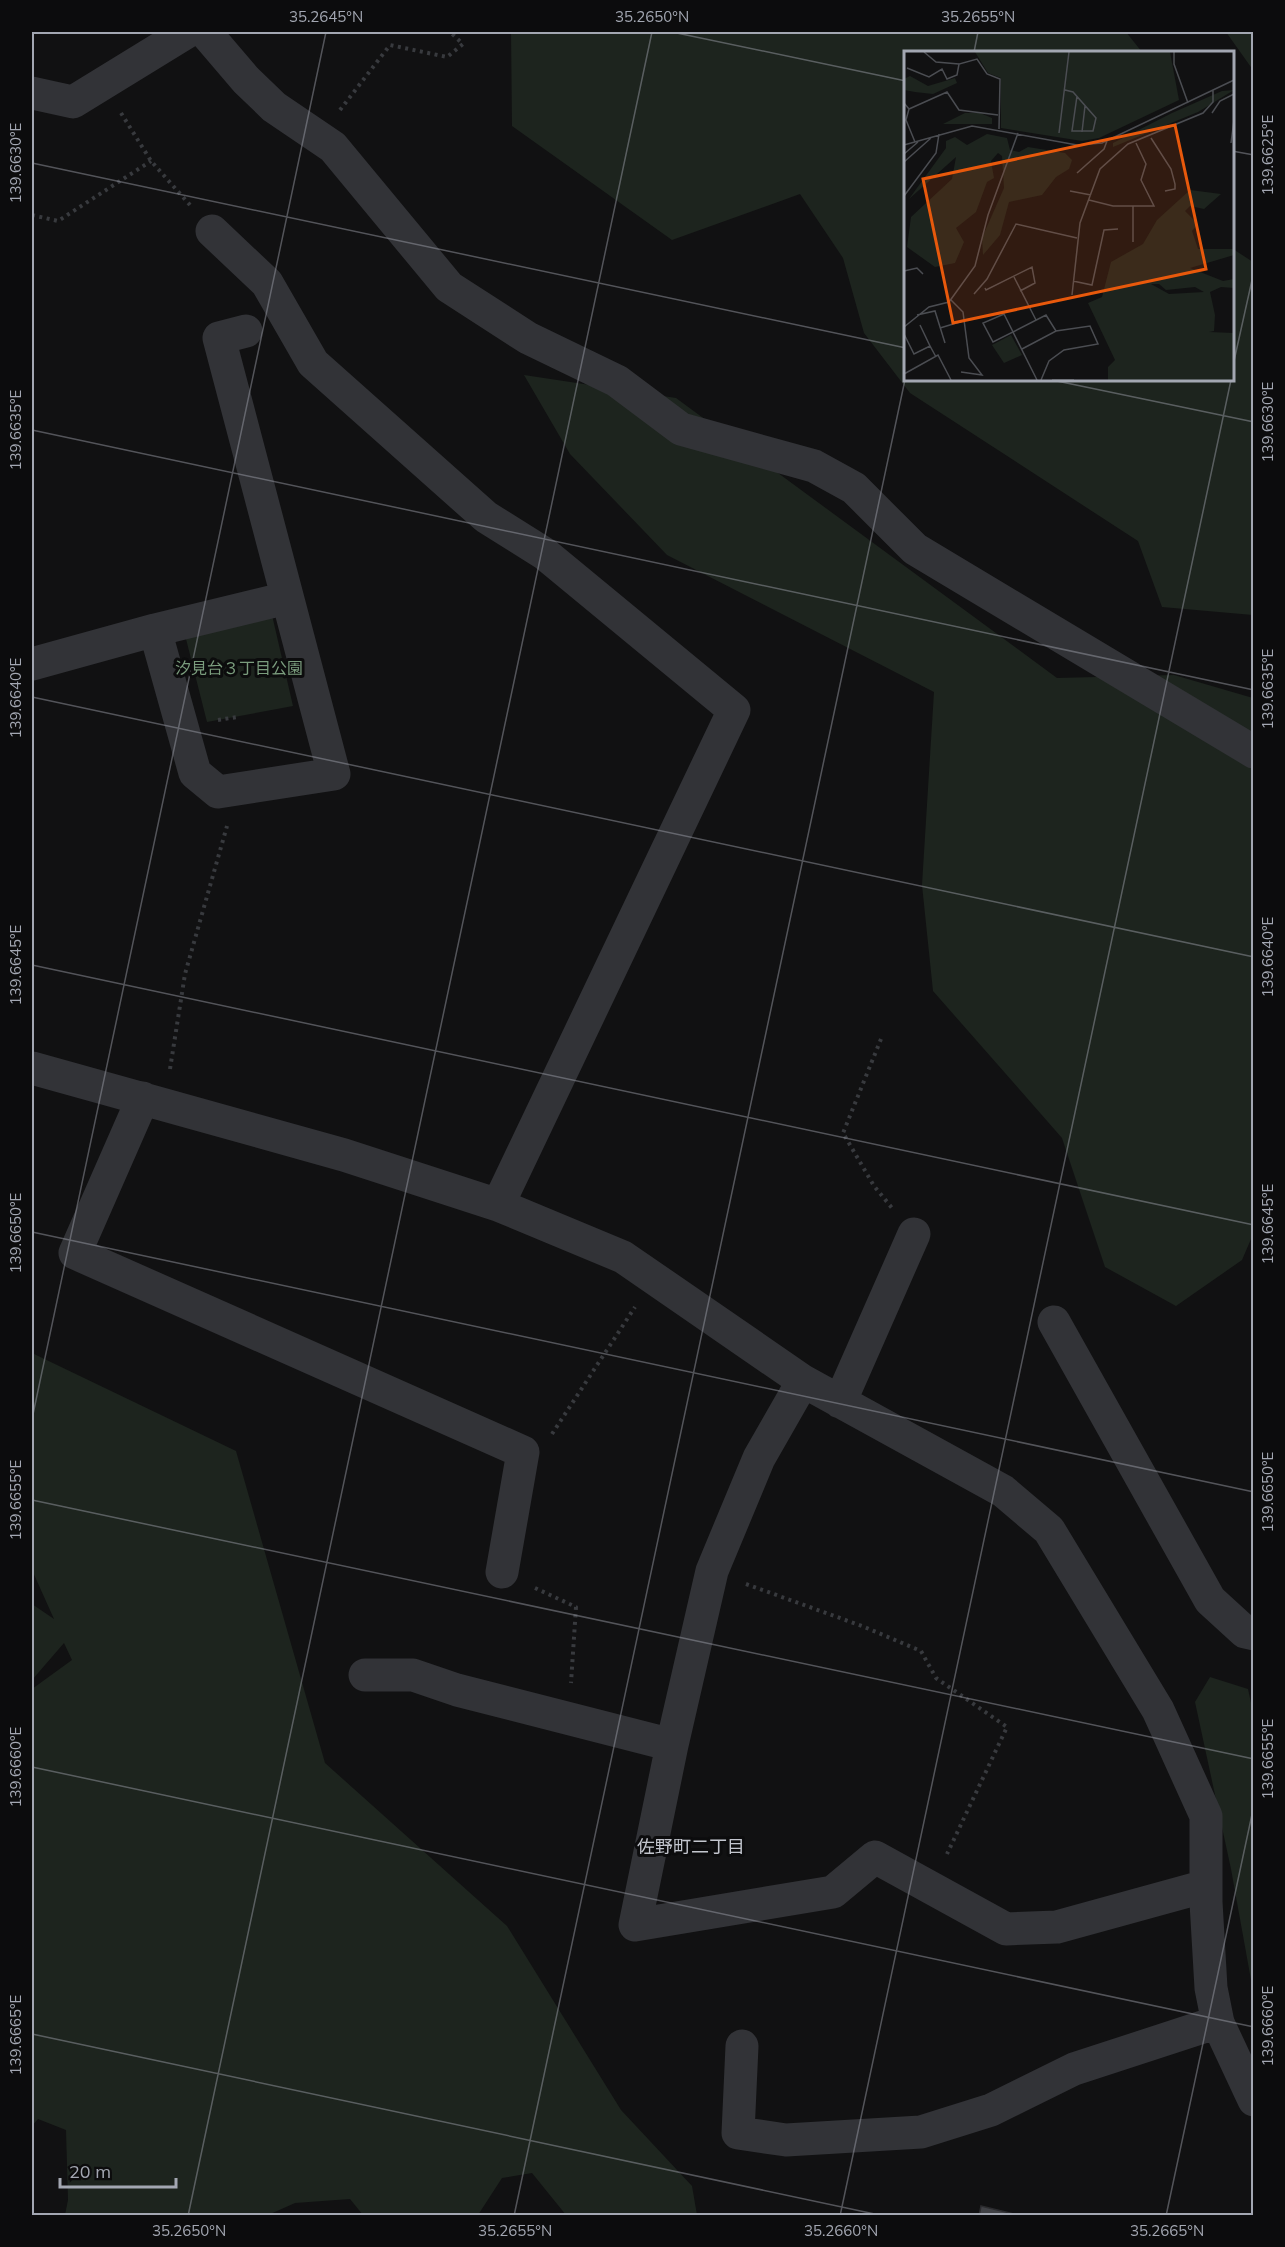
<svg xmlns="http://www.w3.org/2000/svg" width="1285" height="2247" viewBox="0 0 1285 2247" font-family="Mulish,'Noto Sans JP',sans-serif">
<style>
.green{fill:#1d241e}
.building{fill:#404145;stroke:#2b2b2e;stroke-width:1.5}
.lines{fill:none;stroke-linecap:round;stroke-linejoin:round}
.path{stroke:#383a3e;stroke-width:4;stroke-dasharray:3 4.5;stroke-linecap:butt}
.minor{stroke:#323337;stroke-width:33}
.ticks{fill:none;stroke:#a3a7b2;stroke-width:1.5;stroke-opacity:0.45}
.labels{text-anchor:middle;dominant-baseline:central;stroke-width:6;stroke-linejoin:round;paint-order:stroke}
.park-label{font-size:16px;fill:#7a9c7d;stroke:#0c0c0d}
.neighbourhood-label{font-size:18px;fill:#c3c6ce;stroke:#0c0c0d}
.inset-road{fill:none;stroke:#4b4d52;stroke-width:1.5}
.view{fill:#e8590c;fill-opacity:0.15;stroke:#e8590c;stroke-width:3}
.inset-edge{fill:none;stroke:#a3a7b2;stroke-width:3}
.neatline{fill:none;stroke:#a3a7b2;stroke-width:2}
.ticks-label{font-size:15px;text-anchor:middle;fill:#a3a7b2}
</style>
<rect width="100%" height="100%" fill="#111112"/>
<!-- green -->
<path class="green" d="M511 32H1126L1142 52H906V380H1232L1233 249 1253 262V615L1162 607 1138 541 910 393 864 333 843 258 800 194 672 240 512 126Z
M1226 32H1253V70Z
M524 375 676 398 1057 678 1174 675 1253 698 1254 1232 1242 1260 1176 1306 1105 1267 1062 1138 933 991 922 885 934 692 667 555 570 454Z
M272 615 293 706 207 722 185 635Z
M32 1353 236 1451 325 1763 507 1926 621 2110 692 2186 697 2215H566L532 2173 502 2178 478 2215H363L350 2199 295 2203 268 2215H65L68 2200 66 2130 38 2119 32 2126V1689L72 1660 64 1643 32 1680V1604L54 1619 32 1570Z
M1210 1677 1248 1689 1253 1712V1991L1231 1869 1195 1702Z"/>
<!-- building -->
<path class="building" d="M981 2206 1022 2216H979Z"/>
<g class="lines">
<!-- path -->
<path class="path" d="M340 110 390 45 447 57 463 44 450 32
M121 113 151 161 190 205
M32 215 58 221 151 161
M218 720 237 717
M881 1039 843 1133 874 1186 892 1208
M170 1069 185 974 227 826
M552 1434 635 1307
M746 1584 862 1626 921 1651 936 1678 1007 1727 947 1854
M535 1588 576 1607 571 1683"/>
<!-- minor -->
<path class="minor" d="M205 32 246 80 274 107 333 147 449 287 528 338 617 381 681 429 814 466 854 488 915 549 1254 752
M32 93 73 102 187 32
M212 231 267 283 313 363 486 517 545 554 734 710 498 1205
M155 630 195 773 218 792 334 774 219 338 246 331
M32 664 155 630 287 598
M32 1068 344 1155 498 1205 623 1257 803 1381 1003 1491 1049 1530 1158 1710 1206 1816V1902L1211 1988 1218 2023 1254 2100
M143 1098 75 1253 523 1452 502 1572
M1054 1322 1210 1600 1245 1632 1254 1634
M803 1381 759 1458 712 1571 672 1745 635 1925 833 1892 875 1857 1006 1929 1057 1927 1206 1886
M840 1402 914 1234
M365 1675H413L457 1690 672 1745
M742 2046 738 2133 786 2140 921 2132 991 2110 1074 2069 1218 2022"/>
</g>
<!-- ticks -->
<path class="ticks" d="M672 32 906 81M974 52 978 32M1232 151 1254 155M32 163 906 348M1232 370 1254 271M1052 380 1254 422M32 430 1254 690M32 697 1254 957M32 965 1254 1225M32 1232 1254 1492M32 1419 326 32M32 1500 1254 1759M32 1767 1254 2027M32 2034 884 2216M188 2216 652 32M514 2216 906 375M840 2216 1231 380M1166 2216 1254 1805"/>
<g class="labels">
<!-- park labels -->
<g class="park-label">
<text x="239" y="668">汐見台３丁目公園</text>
</g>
<!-- neighbourhood labels -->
<g class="neighbourhood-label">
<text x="691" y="1846">佐野町二丁目</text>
</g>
</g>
<!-- overview -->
<g transform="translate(904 51)">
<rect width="330" height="330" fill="#111112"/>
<path d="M71 1H266L275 49 195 87 178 90 97 77V27L84 22ZM6 25 24 35 51 27 53 32 29 43 11 41 0 39V28ZM330 39 294 61 209 96V92L268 62 318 40ZM61 62H76L88 67V73H39ZM83 83 103 87 106 99 115 101 124 96 161 102 168 109 165 118 152 126 138 144 105 151 96 184 79 204 78 187 100 137 98 105 94 102 87 110 90 127 83 131 72 161 52 177 60 191 51 212 31 216 3 196 7 166 48 128 52 106 5 148 42 97V90L51 86 63 94ZM286 139 317 143 300 158 286 155 281 160 294 173 288 180 294 198H330V204L286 217 319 230 330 228V237L317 236 306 241 311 264 310 280 305 281 330 282V329H204V316L211 309 184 252 198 246 207 211 239 193 253 169ZM247 233H255L262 239 291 236 300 241 265 243ZM107 284 118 304 100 312 88 294Z" fill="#1d241e" fill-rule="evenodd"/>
<path class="inset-road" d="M20 1 32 11 55 13M270 1V13L284 52M3 17 25 26 38 18 43 28 53 24 55 13 73 8 83 23 96 28 95 78M161 39 169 41 192 67 189 80H168L173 45M0 52 5 58 2 69 11 91M5 58 43 41 55 59 94 64M308 62 316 50 330 43M178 81 181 55M155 82 165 1M247 87 267 118 271 133V138L261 140M327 92 330 69M0 94 68 75 173 94 198 92 330 29M0 103 14 91M0 111 27 87M173 122 200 98 203 90M166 140 187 144M0 145 32 102 35 83M185 149 209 155H250L237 129 242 113 232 92M229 191V155M0 220 13 217 19 223M110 226 132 269M169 230 188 234 200 179 214 178M81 237 82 239 128 216 131 232 116 240M70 243 83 228 112 173 173 187M168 244 176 172 196 118 224 93 299 62 309 51V39M47 249 59 261 65 307 78 324 57 321M100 263 109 281 89 291 79 272ZM13 264 31 260 41 292M16 274 26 295M0 276 25 256 45 251 71 215 84 164 114 82M36 277 59 270M0 283 10 303 26 295 32 306M118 298 152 280 186 275 194 293 160 299 145 310 137 329M0 323 34 304 47 329M133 329 109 281 142 264 152 280M148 329H170"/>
<path class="view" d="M271 74 302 218 49 272 19 128Z"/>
<rect width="330" height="330" class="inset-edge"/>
</g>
<!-- border -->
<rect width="1285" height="2247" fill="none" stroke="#0c0c0d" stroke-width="66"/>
<!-- scale -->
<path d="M60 2178v9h116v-9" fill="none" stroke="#a3a7b2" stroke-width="3"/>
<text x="69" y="2178" font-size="18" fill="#a3a7b2" stroke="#0c0c0d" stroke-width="4.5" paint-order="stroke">20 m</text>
<rect x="33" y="33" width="1219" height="2181" class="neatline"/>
<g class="ticks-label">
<text x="326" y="22">35.2645°N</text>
<text x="652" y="22">35.2650°N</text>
<text x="978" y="22">35.2655°N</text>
<text transform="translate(1268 155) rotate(-90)" y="5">139.6625°E</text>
<text transform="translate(16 163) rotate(-90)" y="5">139.6630°E</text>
<text transform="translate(1268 422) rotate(-90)" y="5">139.6630°E</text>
<text transform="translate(16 430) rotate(-90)" y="5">139.6635°E</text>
<text transform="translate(1268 689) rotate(-90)" y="5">139.6635°E</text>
<text transform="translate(16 698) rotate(-90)" y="5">139.6640°E</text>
<text transform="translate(1268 957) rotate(-90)" y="5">139.6640°E</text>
<text transform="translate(16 965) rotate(-90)" y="5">139.6645°E</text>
<text transform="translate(1268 1224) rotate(-90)" y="5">139.6645°E</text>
<text transform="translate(16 1233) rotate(-90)" y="5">139.6650°E</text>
<text transform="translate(1268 1492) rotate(-90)" y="5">139.6650°E</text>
<text transform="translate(16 1500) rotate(-90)" y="5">139.6655°E</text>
<text transform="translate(1268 1759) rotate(-90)" y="5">139.6655°E</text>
<text transform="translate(16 1767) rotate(-90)" y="5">139.6660°E</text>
<text transform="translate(1268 2026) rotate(-90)" y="5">139.6660°E</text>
<text transform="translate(16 2035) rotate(-90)" y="5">139.6665°E</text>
<text x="189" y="2236">35.2650°N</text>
<text x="515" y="2236">35.2655°N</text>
<text x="841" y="2236">35.2660°N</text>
<text x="1167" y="2236">35.2665°N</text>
</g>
</svg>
